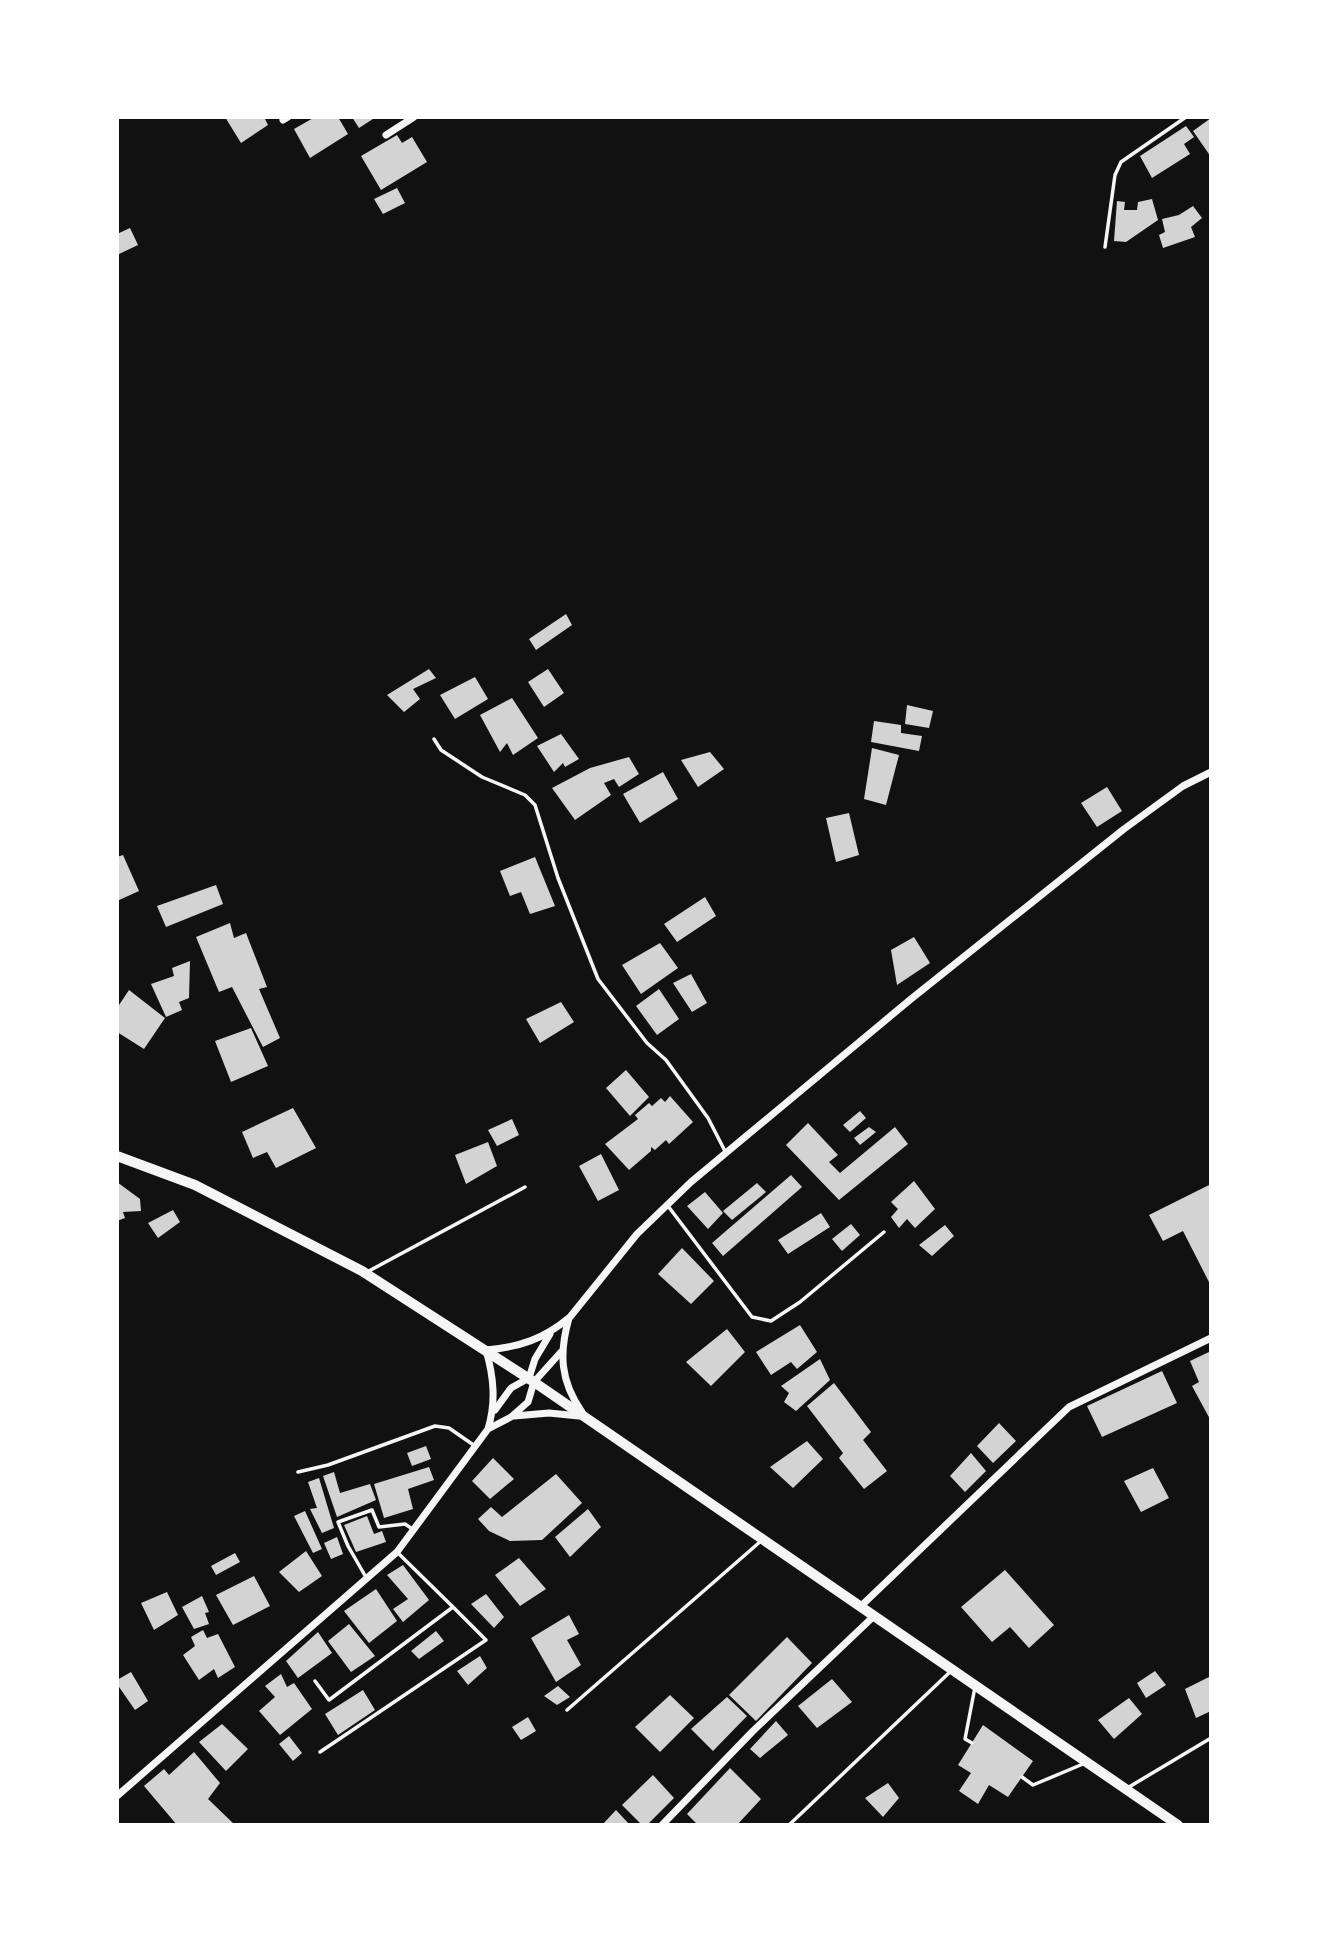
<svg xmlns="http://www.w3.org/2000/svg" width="1328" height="1942" viewBox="0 0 1328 1942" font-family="'PT Serif',serif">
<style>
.building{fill:#d3d3d3}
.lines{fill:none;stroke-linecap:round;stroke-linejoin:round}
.service{stroke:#f5f5f5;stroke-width:3.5}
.minor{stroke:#f5f5f5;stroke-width:7}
.secondary{stroke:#f5f5f5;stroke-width:10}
</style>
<rect width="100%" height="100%" fill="#111"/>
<!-- building -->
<path class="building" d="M225 117H264L268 125 241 143Z
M315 117H338L348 134 310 158 294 129Z
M352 117H376L359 128Z
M1211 118V157L1193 131Z
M1186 126 1194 137 1184 144 1190 154 1152 178 1140 156Z
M397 135 402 143 412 137 427 162 381 190 361 156Z
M397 188 405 203 383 214 374 199Z
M1152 199 1158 220 1126 242 1114 241 1117 201 1125 202 1124 210H1137L1138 202Z
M1193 206 1202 218 1191 227 1195 237 1163 248 1159 235 1165 232 1162 219 1179 215Z
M130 228 138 245 117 255V234Z
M566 614 572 625 536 650 529 639Z
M429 669 436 678 413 689 420 699 404 712 387 695Z
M548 669 564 693 544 707 528 682Z
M475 677 488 699 455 719 440 695Z
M512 698 538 738 513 755 507 743 500 752 480 715Z
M907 705 933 711 929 728 905 724Z
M874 721 901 725V733L922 736 919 751 871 742Z
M561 734 579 759 565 767 563 763 554 772 537 746Z
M872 748 899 755 886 805 864 799Z
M710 752 724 769 698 787 681 760Z
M629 757 639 774 619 787 614 779 604 783 611 795 575 820 552 788 590 768Z
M663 772 678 799 640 823 623 794Z
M1107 787 1122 811 1097 827 1081 803Z
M849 813 859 855 836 862 826 818Z
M123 855 139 891 117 901V857Z
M535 857 555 906 530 914 521 892 510 896 500 871Z
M216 885 223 904 166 927 157 906Z
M705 897 716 916 677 942 664 924Z
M230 923 234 938 246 933 267 987 259 989 280 1038 263 1047 232 987 219 992 196 937Z
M914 937 930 963 897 985 891 950Z
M660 943 678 968 641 994 622 965Z
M190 961 189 998 179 1002 182 1010 166 1017 151 984 174 976 172 968Z
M691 974 707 1003 692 1012 673 983Z
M659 989 679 1019 657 1035 636 1006Z
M129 990 165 1018 144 1049 117 1032V1008Z
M561 1002 574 1022 540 1043 526 1019Z
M251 1028 268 1066 231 1082 215 1041Z
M626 1070 649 1097 630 1116 606 1088Z
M670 1096 693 1122 669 1144 666 1140 655 1150 651 1147V1151L629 1170 605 1144 638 1119 635 1115 649 1103 652 1106 661 1098 665 1102Z
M293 1108 316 1148 276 1168 267 1152 253 1158 242 1132Z
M860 1111 866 1118 850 1132 843 1125Z
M512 1119 519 1135 497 1146 488 1130Z
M808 1123 838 1155 829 1162 840 1173 895 1127 908 1144 839 1200 786 1145Z
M869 1127 876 1132 860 1145 854 1138Z
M488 1142 497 1166 466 1184 455 1155Z
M601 1154 619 1190 598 1201 579 1166Z
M791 1175 802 1187 723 1256 712 1243Z
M914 1181 935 1209 915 1228 907 1219 899 1228 891 1217 898 1209 891 1202Z
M117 1182 140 1199 141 1211 123 1212 125 1218 117 1221Z
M757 1183 766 1192 732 1220 723 1211Z
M1209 1185 1211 1187V1286L1183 1231 1163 1241 1149 1215Z
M705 1192 723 1213 708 1229 687 1206Z
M173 1210 180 1222 158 1238 148 1223Z
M821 1213 830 1227 788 1254 778 1240Z
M851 1224 860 1235 842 1251 832 1239Z
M945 1225 954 1236 932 1256 919 1245Z
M682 1248 714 1281 691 1304 658 1274Z
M800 1325 817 1352 797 1369 791 1362 771 1375 756 1352Z
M727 1329 745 1352 711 1386 686 1362Z
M1211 1351V1421L1192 1386 1199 1382 1190 1361Z
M820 1359 830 1380 796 1411 784 1402 789 1393 781 1386Z
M1162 1371 1177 1403 1102 1437 1087 1406Z
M834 1383 871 1432 863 1440 887 1471 864 1489 839 1458 843 1453 807 1406Z
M999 1423 1016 1441 993 1463 977 1446Z
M807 1441 823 1459 793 1488 770 1467Z
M426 1446 431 1459 412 1466 407 1453Z
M971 1453 986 1471 965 1492 950 1476Z
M493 1458 514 1479 490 1499 472 1481Z
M429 1467 434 1480 408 1489 413 1509 384 1518 374 1484Z
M1153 1468 1169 1498 1141 1512 1124 1481Z
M334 1472 340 1493 370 1484 376 1500 337 1517 323 1476Z
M556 1474 582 1503 542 1540 510 1541 489 1531 478 1519 491 1507 502 1517Z
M319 1478 334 1528 322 1533 310 1509 317 1508 308 1482Z
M588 1509 601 1527 570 1557 555 1537Z
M305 1511 322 1549 313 1553 294 1516Z
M367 1516 374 1534 382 1531 386 1542 356 1552 344 1525Z
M337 1537 343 1554 331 1559 324 1543Z
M306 1551 322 1576 299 1592 279 1572Z
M235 1553 240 1562 216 1575 211 1566Z
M519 1558 546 1589 520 1606 495 1575Z
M403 1565 429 1600 403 1622 393 1609 408 1599 387 1575Z
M1005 1570 1054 1625 1029 1648 1010 1627 992 1642 961 1607Z
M254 1576 270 1606 233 1625 216 1595Z
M376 1589 397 1621 369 1643 344 1611Z
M167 1592 178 1615 154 1630 141 1603Z
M486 1594 504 1617 494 1628 471 1604Z
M202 1596 209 1612 205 1613 209 1624 194 1629 182 1607Z
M569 1615 579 1634 567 1640 581 1665 556 1682 531 1638Z
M349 1624 375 1656 351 1672 328 1641Z
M203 1630 207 1638 218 1634 235 1667 218 1678 214 1669 199 1680 183 1655 195 1646 191 1637Z
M436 1631 444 1641 419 1659 411 1651Z
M318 1632 332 1653 298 1678 286 1661Z
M787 1637 812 1663 756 1721 729 1695Z
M480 1656 487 1668 468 1685 457 1671Z
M1155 1671 1166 1685 1146 1698 1137 1683Z
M131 1672 148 1701 135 1710 117 1684V1680Z
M281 1674 287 1687 294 1683 312 1709 280 1735 259 1711 275 1697 265 1686Z
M1211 1676V1711L1196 1718 1185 1689Z
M832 1679 852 1702 817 1728 798 1706Z
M558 1686 570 1697 557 1705 544 1696Z
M363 1690 375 1710 338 1735 325 1714Z
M670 1695 694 1718 660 1752 635 1727Z
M727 1697 747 1716 713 1751 691 1729Z
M1129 1698 1142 1714 1114 1739 1098 1720Z
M528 1717 536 1731 521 1740 512 1727Z
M776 1721 788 1735 760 1758 750 1749Z
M222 1724 248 1749 226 1771 199 1742Z
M983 1725 1033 1761 1008 1797 989 1785 978 1804 959 1791 971 1773 958 1765Z
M289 1736 302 1753 293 1761 279 1744Z
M194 1752 220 1783 208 1799 235 1825H177L144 1786 164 1769 169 1775Z
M730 1768 761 1799 737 1825H698L687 1814Z
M653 1775 674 1798 647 1825H642L622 1805Z
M888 1783 899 1798 883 1817 865 1798Z
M616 1810 630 1825H602Z"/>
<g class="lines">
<!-- service -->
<path class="service" d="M1105 247 1115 175 1121 162 1186 117
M434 739 441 750 482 777 525 795 535 805 558 878 598 979 647 1043 666 1060 708 1118 726 1153
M668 1206 752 1317 771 1321 800 1302 884 1232
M367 1272 525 1187
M298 1472 328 1465 435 1426 449 1428 475 1446
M367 1579 348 1546 338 1522 372 1510 379 1527 405 1524 414 1530
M315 1681 329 1700 453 1607 397 1552
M567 1710 761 1541
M972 1743 965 1739 975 1687
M320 1752 486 1640 453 1607
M1022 1777 1033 1785 1083 1764
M1129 1787 1211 1738
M789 1825 951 1671"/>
<!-- minor -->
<path class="minor" d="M283 120 288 117
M386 135 414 117
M569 1318C559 1353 560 1381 582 1412
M495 1410 511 1388 529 1378 535 1359 550 1334
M514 1416 549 1413 579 1416
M488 1429C496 1402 494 1378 486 1350 520 1347 544 1339 570 1317L637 1234 691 1182 911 999 1124 829 1183 786 1211 772
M860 1607 1069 1407 1211 1338
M117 1796 397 1552 488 1429 511 1417 528 1402 534 1382 561 1352
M662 1825 753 1731 874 1616"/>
<!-- secondary -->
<path class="secondary" d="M117 1156 195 1185 362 1271 534 1382 1178 1825"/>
</g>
<!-- border -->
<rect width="1328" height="1942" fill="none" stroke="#ffffff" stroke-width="238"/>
</svg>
